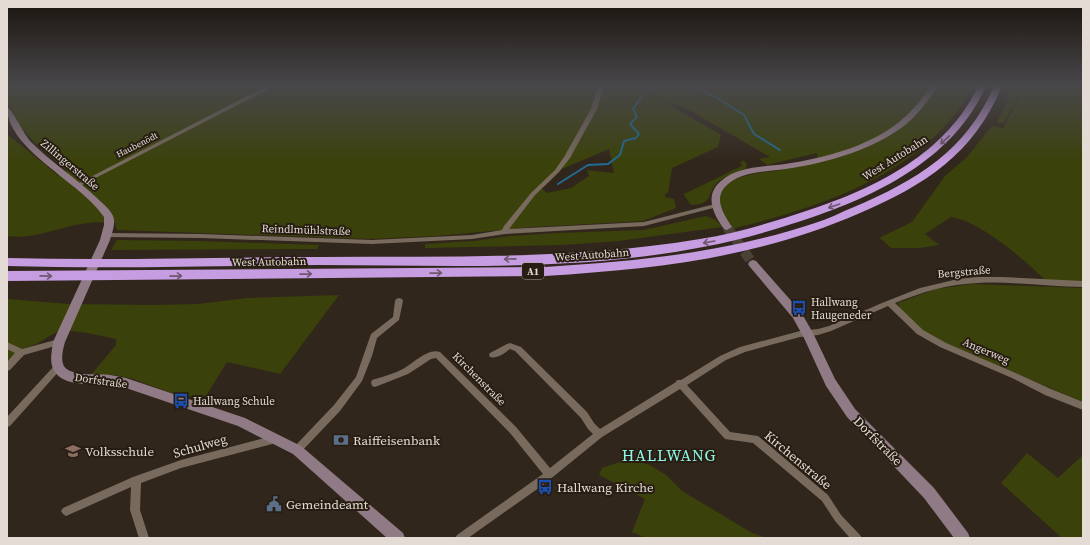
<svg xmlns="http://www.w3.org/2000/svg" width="1090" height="545" viewBox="0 0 1090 545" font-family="'Source Serif 4',serif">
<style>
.green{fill:#3b410a;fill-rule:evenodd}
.water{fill:#216b95}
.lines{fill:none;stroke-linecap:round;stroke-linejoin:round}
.stream{stroke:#216b95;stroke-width:2}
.secondary-tunnel{stroke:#4c4137;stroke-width:10;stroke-dasharray:10 5;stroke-linecap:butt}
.street{fill:#786b5e;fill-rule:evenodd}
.secondary{fill:#8f7a85;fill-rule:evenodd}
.highway{fill:#c69de0;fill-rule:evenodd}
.oneway{stroke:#6f576f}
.labels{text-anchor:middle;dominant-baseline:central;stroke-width:4;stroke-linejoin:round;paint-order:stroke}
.far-street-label{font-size:9px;fill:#e3dbd4;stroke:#271d12}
.shield{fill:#271d12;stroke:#aba29a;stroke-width:1}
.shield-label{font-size:10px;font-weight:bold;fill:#e3dbd4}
.street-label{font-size:11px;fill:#e3dbd4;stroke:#271d12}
.poi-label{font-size:11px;fill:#e3dbd4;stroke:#271d12;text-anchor:start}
.near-poi-label{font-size:13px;fill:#e3dbd4;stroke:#271d12;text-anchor:start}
.near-street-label{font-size:13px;fill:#e3dbd4;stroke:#271d12}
.near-quarter-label{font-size:16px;letter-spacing:1px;fill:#8ef7e8;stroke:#271d12}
</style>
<rect width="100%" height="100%" fill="#31261b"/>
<!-- green -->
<path class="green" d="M7 86H973C927 173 822 207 731 229 727 220 719 211 719 200 719 174 763 173 781 170 793 168 805 165 818 162L817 153 767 165 759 159 770 157 684 107 663 101 721 135 718 147 672 168 668 193 665 194V197L674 199 676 208 643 221 533 227 436 236 370 239 117 230 115 223C104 222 92 222 81 224 56 228 32 240 7 236V134L59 176 67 171 34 142 21 127 7 101ZM609 149 614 173 587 170 589 176 571 188 547 193 542 189 562 169Z
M1011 86H1019L1020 94 1003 124 997 122 1007 102Z
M1020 86H1083V282L1046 281C1025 260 980 221 951 217L925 234 939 245 920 248H891L881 239 879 238 912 222 945 176 967 157 992 126 1003 128 1021 94Z
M743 160 747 164 746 169C736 173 725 176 717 183 706 194 715 203 693 205L690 204 684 195V194L742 166 740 163Z
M706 216 716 220 722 227 619 241 563 245 425 248V244L474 241 510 236 558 233 644 230Z
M117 240 199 241 319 245 317 249 111 250Z
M972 284 1083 288V402L945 343 920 329 900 310 898 303 936 289Z
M339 295 280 374 227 362 206 396H180L130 378 113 375 90 376 116 345V339C101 336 69 327 55 333 48 336 43 341 36 344 20 350 16 349 7 365V299L68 304 153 305 198 304 247 298Z
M1027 453 1058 478 1083 455V538H1062L1001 483Z
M628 459 650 465 666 475 682 491 752 533 766 538H646L632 532 645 499 599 475 602 468Z"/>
<!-- water -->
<path class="water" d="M963 268 970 276 943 279 937 272Z"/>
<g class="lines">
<!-- stream -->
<path class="stream" d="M691 86 716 97 744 115 754 134 780 150
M558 184 588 165 608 164 620 155 624 141 636 138 639 134 630 124 637 117 633 109 645 92 656 86"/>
<!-- secondary-tunnel -->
<path class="secondary-tunnel" d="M727 227 753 264"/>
<!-- street -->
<path class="street" d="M264 86H269L265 91 80 186H76L75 185 261 89Z
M598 86H604L597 109 570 158 559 172 535 195 509 229 644 222 715 204 718 206 717 207 644 226 505 234 472 239 372 244 201 238 106 237 103 235 106 233 201 234 372 240 472 235 502 230 504 226 531 193 555 170 564 157 591 109Z
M977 277H1003L1083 281V287C1048 287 1013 281 978 283 949 284 922 292 895 303L923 330 946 343 1018 374 1051 389 1083 402V410L1045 395 1012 378 940 347 917 334 888 306 831 331 818 335 800 337 745 352 726 360 687 385 730 432 758 436 828 495 841 515 860 535 862 538H850L835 521 822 501 753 443 725 439 680 389 602 437 543 485 468 538H455L457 535 543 474 510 433 436 358 431 359 408 374 375 387 372 386 371 383 372 380C382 377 393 374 403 369 413 364 427 348 440 352L516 427 550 468 593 434 588 429 581 418 515 351 510 349C505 353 497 359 490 357L489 355 490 353 507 344 510 343 521 347 587 412 594 423 600 429 676 382 677 380H681L720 356 740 347 800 331 818 329 829 326 882 303 920 288 958 279Z
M399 298 402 299 403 301 399 320 377 338 372 356 362 381 340 411 300 453 297 454 294 453 293 450 294 447 334 405 356 377 371 334 393 317 395 301 396 299Z
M59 339 62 340 63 342 62 344 24 355 10 370 7 371V362L15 353 7 349V342L22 349Z
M58 364 61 365 62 367 61 369 10 426 7 427V417L55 365Z
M276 435 279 436 280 439 279 442 276 443 181 468 141 483 140 510 149 538H139L130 510 131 487 66 516 63 514 61 511 63 508 133 477 181 460Z"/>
<!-- secondary -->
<path class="secondary" d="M931 86H938C930 98 922 109 912 119 881 148 827 163 786 169 766 172 738 171 724 188 714 201 725 216 732 227L727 230 724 229C713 214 704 195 721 181 738 166 764 167 785 164 826 158 875 145 906 116 916 107 923 97 931 86Z
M7 107C12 108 24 135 31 142 51 162 76 178 97 198 102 203 110 209 113 216 116 223 112 233 110 240L65 342C63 349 61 357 63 364 68 378 99 373 110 375 116 376 121 377 126 378L245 418 301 446 403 533 405 538H387L293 454 238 426 126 388C120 387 114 385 108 385 90 383 59 388 52 366 50 358 52 350 53 342L100 240 104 225V217C81 182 7 150 7 107Z
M753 260 756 261 801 312 813 333 835 379 855 409 934 488 968 533 970 538H954L924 498 847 417 826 386 804 338 793 318 750 267 748 264 750 261Z"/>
<!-- highway -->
<path class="highway" d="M978 86H986C955 156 883 193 813 217 777 229 741 240 703 247 577 272 447 265 319 265 215 266 111 269 7 266V258C112 261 216 257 320 257 447 256 574 260 700 239 737 233 773 222 809 210 876 188 947 153 978 86Z
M994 86H1002C974 154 925 185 860 213 757 258 656 269 545 276L7 281V271L545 267C639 261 725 253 815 223 829 219 841 212 854 207 917 180 966 151 994 86Z"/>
</g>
<!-- one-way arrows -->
<defs><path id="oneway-shaft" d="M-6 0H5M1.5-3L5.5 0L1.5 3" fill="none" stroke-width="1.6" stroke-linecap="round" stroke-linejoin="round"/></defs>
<g class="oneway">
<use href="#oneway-shaft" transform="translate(945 140) rotate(137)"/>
<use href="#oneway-shaft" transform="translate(834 206) rotate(161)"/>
<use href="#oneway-shaft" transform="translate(709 242) rotate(170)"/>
<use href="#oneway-shaft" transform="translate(510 259) rotate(179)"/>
<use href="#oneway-shaft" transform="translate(436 273) rotate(-1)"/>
<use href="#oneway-shaft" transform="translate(306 274) rotate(-1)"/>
<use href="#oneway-shaft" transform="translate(46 276) rotate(1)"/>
<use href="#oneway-shaft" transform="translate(176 276) rotate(-1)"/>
</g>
<!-- sky -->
<linearGradient id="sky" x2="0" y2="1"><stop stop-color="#1b150f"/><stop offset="0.53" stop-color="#48474a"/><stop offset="1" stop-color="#48474a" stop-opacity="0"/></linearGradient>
<rect width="1090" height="162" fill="url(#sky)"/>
<!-- icons -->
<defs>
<g id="bus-bare" transform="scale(1.2)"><path d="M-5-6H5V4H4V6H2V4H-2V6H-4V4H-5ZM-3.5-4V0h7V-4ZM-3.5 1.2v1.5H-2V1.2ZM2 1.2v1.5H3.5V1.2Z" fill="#1a4fb4" stroke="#271d12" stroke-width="2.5" paint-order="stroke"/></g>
<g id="bank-bare" transform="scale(1.2)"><path d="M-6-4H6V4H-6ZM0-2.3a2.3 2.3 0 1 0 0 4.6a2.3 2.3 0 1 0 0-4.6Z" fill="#5c6f8a" stroke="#271d12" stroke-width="2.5" paint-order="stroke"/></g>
<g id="school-bare" transform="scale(1.2)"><path d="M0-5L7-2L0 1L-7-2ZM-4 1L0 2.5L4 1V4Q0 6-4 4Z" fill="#8d6e63" stroke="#271d12" stroke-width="2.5" paint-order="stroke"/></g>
<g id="civic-bare" transform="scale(1.2)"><path d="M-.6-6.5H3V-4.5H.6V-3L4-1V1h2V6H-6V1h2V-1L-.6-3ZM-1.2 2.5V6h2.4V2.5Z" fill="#5c6f8a" stroke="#271d12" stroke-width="2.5" paint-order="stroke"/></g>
</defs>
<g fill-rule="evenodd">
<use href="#bus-bare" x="799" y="308"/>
<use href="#bus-bare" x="181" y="401"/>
<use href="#bank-bare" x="341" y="440"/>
<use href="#school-bare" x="73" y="451"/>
<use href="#bus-bare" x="545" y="487"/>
<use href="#civic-bare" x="274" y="504"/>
</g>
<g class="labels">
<!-- far-street labels -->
<g class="far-street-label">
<text transform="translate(137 145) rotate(-27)">Haubenödt</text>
</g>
<!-- shield labels -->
<rect class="shield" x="522" y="263" width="22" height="16" rx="3"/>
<g class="shield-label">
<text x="533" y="271">A1</text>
</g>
<!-- street labels -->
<g class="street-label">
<text transform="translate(895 158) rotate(-32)">West Autobahn</text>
<text transform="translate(70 165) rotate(40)">Zillingerstraße</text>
<text transform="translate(306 230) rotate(2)">Reindlmühlstraße</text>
<text transform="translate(592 255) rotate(-4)">West Autobahn</text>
<text transform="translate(269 262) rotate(-1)">West Autobahn</text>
<text transform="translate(964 272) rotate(-5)">Bergstraße</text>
<text transform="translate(986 351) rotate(23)">Angerweg</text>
<text transform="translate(479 379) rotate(45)">Kirchenstraße</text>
<text transform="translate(101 381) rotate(8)">Dorfstraße</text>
</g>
<!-- poi labels -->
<g class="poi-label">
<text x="811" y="302">Hallwang<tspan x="811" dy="13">Haugeneder</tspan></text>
<text x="193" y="401">Hallwang Schule</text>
</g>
<!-- near-poi labels -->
<g class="near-poi-label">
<text x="353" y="440">Raiffeisenbank</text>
<text x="85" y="451">Volksschule</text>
<text x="557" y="487">Hallwang Kirche</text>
<text x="286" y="504">Gemeindeamt</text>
</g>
<!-- near-street labels -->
<g class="near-street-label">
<text transform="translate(878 441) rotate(45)">Dorfstraße</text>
<text transform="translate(200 446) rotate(-16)">Schulweg</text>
<text transform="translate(798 460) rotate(40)">Kirchenstraße</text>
</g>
<!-- near-quarter labels -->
<g class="near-quarter-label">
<text x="669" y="455">HALLWANG</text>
</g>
</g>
<!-- border -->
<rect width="1090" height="545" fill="none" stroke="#e3dbd4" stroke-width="16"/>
</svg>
